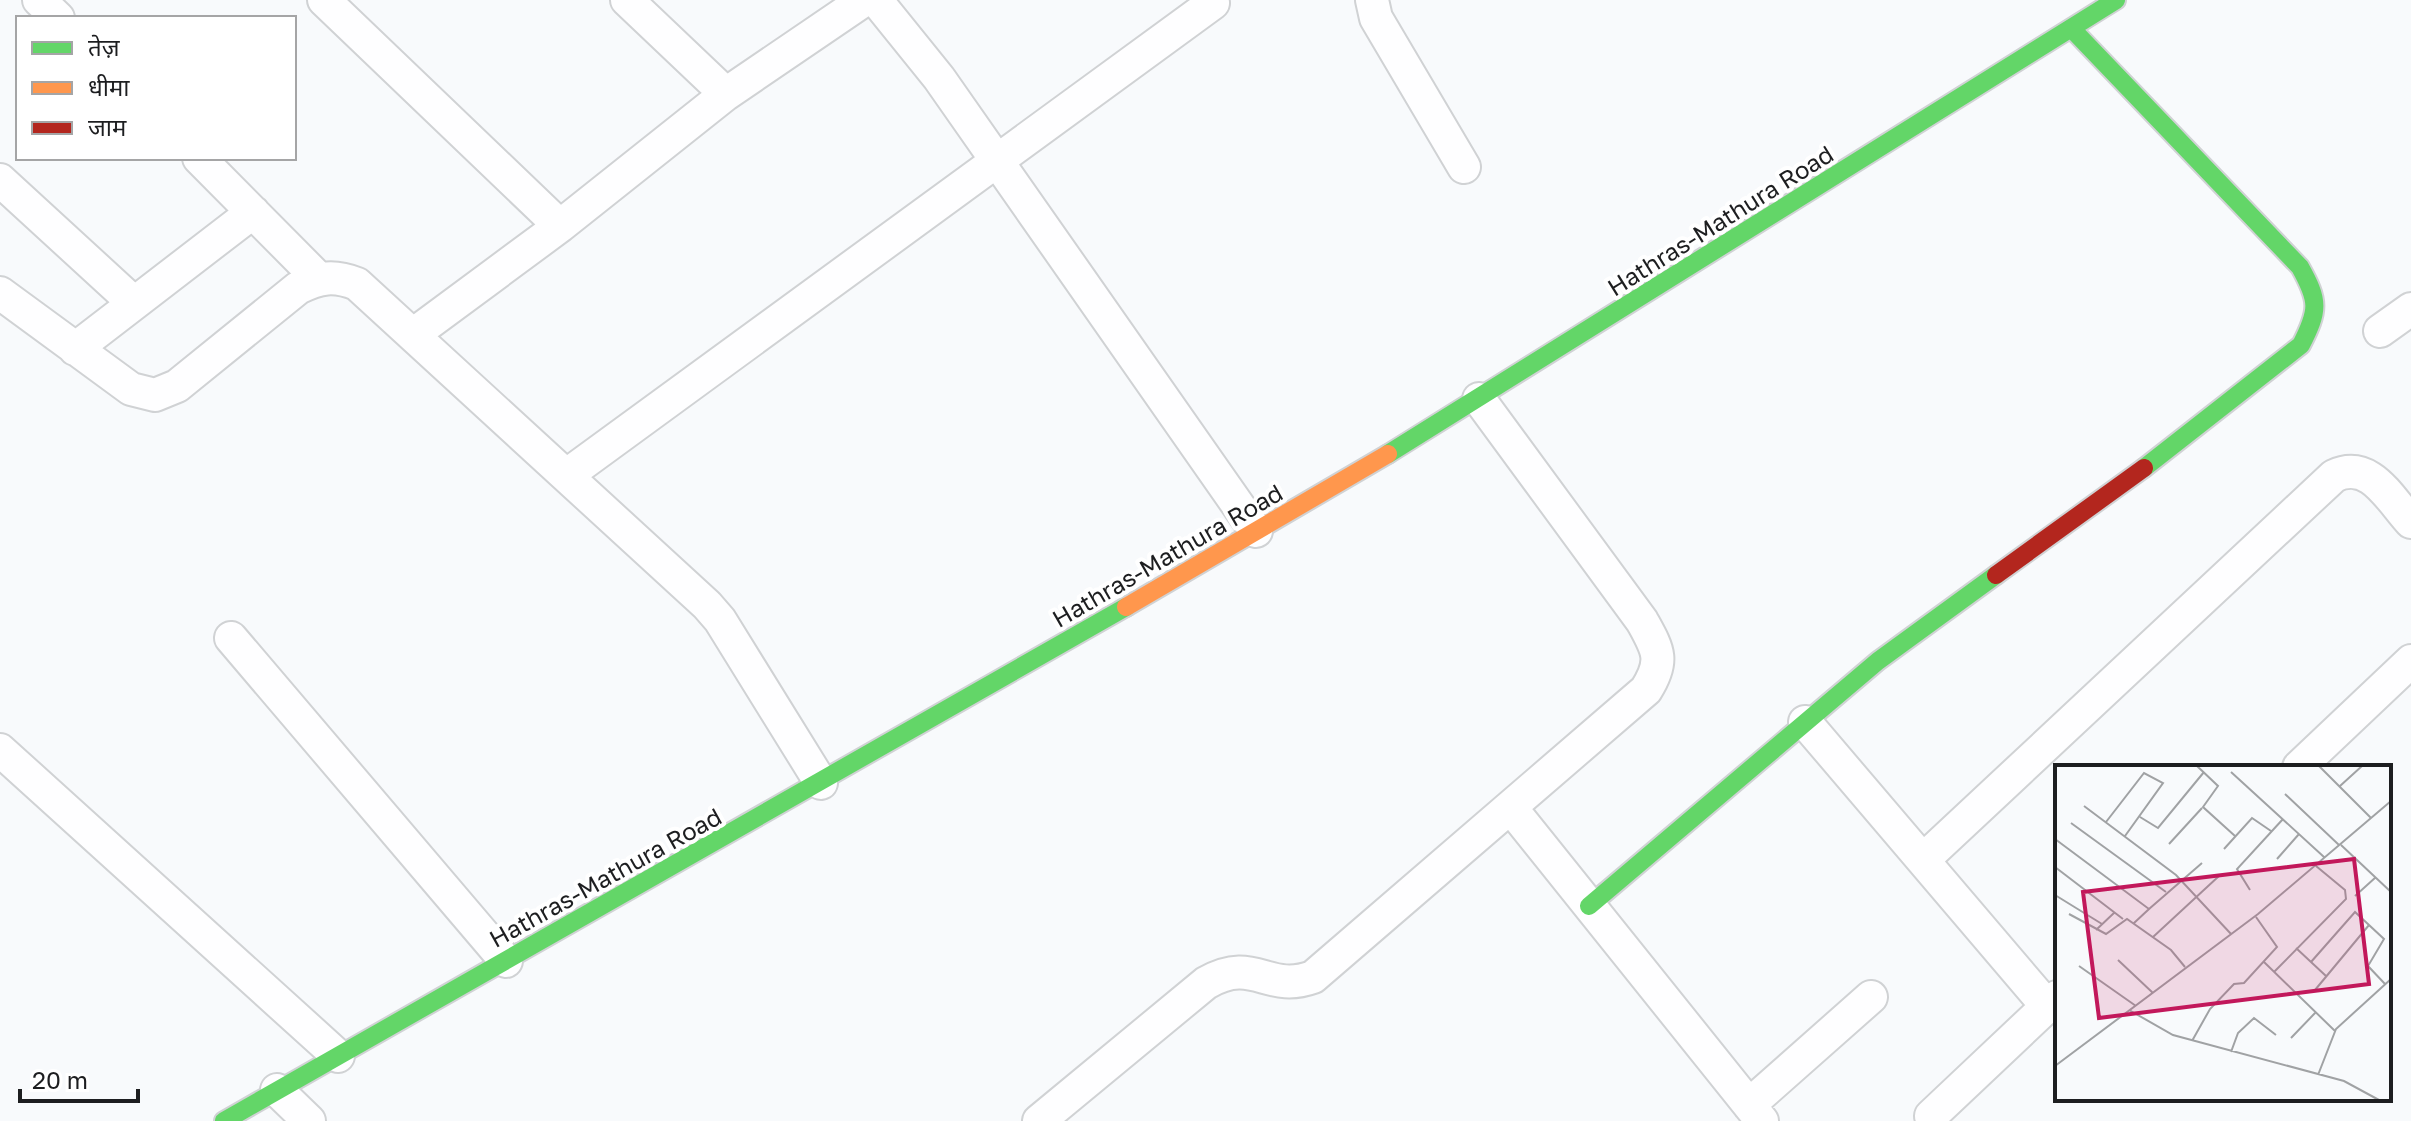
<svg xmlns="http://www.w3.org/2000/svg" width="2411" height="1121" viewBox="0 0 2411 1121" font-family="'Golos Text','Noto Sans Devanagari',sans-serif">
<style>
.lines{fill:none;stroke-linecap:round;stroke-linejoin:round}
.street-casing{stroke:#d0d2d4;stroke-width:36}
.fast-casing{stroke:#d0d2d4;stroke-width:22}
.slow-casing{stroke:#d0d2d4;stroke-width:22}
.jam-casing{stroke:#d0d2d4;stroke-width:22}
.street{stroke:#fefeff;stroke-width:32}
.fast{stroke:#63d668;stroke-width:18}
.slow{stroke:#ff974d;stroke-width:18}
.jam{stroke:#b3261e;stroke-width:18}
.labels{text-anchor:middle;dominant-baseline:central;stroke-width:8;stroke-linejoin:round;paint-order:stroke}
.street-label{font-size:24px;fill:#1d1e20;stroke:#fff}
.inset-road{fill:none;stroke:#a0a2a4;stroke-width:2}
.view{fill:#c2185b;fill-opacity:0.15;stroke:#c2185b;stroke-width:4}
.inset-edge{fill:none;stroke:#1d1e20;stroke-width:4}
</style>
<rect width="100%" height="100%" fill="#f8fafc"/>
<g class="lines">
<!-- street casing -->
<g class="street-casing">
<path id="street" d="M39 0 58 18
M324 0 560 226 414 334
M627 0 726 94
M876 0 939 78 1256 531
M1372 0 1376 18 1464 167
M199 158 318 278
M0 180 134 303
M560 226 726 94 864 0
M0 293 131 389 155 395 177 386 298 288C320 277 334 275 357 284L707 605 720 620 821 783
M2380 331 2411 309
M75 349 253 212
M567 475 1213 3
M231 638 506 961
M1805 722 2047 1006
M0 750 338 1056
M2299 767 2411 661
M1511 808 1762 1121
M1923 860 2334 476C2370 459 2389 498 2411 522
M277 1090 309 1121
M1749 1105 1871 997
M1931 1116 2057 997
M1039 1121 1206 983C1255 955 1266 994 1313 977L1646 690C1665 660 1658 650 1642 621L1479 399"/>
</g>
<!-- fast casing -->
<g class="fast-casing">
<path id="fast" d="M2071 28 2300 267C2319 301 2319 310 2301 345L2144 468
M1388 454 2116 0
M1589 906 1878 661 1996 575
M224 1121 1126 607"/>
</g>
<!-- slow casing -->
<g class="slow-casing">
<path id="slow" d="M1126 607 1388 454"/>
</g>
<!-- jam casing -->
<g class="jam-casing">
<path id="jam" d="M1996 575 2144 468"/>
</g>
<!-- street -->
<use href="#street" class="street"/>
<!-- fast -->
<use href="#fast" class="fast"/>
<!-- slow -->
<use href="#slow" class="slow"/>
<!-- jam -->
<use href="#jam" class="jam"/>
</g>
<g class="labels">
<!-- street labels -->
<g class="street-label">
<text transform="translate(1720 220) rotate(-32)">Hathras-Mathura Road</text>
<text transform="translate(1167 555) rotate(-30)">Hathras-Mathura Road</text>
<text transform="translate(605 877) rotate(-29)">Hathras-Mathura Road</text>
</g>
</g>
<!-- overview -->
<g transform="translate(2055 765)">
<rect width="336" height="336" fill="#f8fafc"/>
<path class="inset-road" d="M142 1 163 21 148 42 180 71M264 1 316 53M176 7 269 92M285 21 307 1M230 29 284 80M29 41 121 110 176 169M85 52 103 63 149 7M51 57 89 8 108 18 70 71M16 58 111 127M0 74 94 144 79 158M114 79 147 43M286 80 336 127M169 84 197 53 216 66M222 94 244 69M0 102 68 154M195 125 182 104 228 54M0 130 47 159M300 131 321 112M94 144 147 98M14 149 51 169 72 154 116 185 130 202M41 165 60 147M98 172 164 111M241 183 271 211M63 195 98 228M209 197 280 266M256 197 300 147 329 174 313 201 330 219M24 201 81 241M219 207 291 134 290 125 261 101M260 225 314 160M74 245 118 270 289 316 324 335M236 273 261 247M137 276 155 244 179 219 189 218 222 182 201 152M176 287 183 268 199 253 221 270M0 301 203 149 336 36M263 310 281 264 336 214"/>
<path class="view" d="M299 94 314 219 44 253 28 127Z"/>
<rect width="336" height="336" class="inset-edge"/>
</g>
<!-- legend -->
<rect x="16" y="16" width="280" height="144" fill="#ffffff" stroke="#a5a5a6" stroke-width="2"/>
<rect x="32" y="42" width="40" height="12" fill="#63d668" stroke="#a5a5a6" stroke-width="2"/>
<text x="88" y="56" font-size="24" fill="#1d1e20">तेज़</text>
<rect x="32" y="82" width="40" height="12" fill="#ff974d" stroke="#a5a5a6" stroke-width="2"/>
<text x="88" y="96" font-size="24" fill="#1d1e20">धीमा</text>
<rect x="32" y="122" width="40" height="12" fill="#b3261e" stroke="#a5a5a6" stroke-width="2"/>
<text x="88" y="136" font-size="24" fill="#1d1e20">जाम</text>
<!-- scale -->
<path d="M20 1089v12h118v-12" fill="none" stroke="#1d1e20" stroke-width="4"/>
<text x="32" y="1089" font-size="24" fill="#1d1e20" stroke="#ffffff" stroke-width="6" paint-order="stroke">20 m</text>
</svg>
